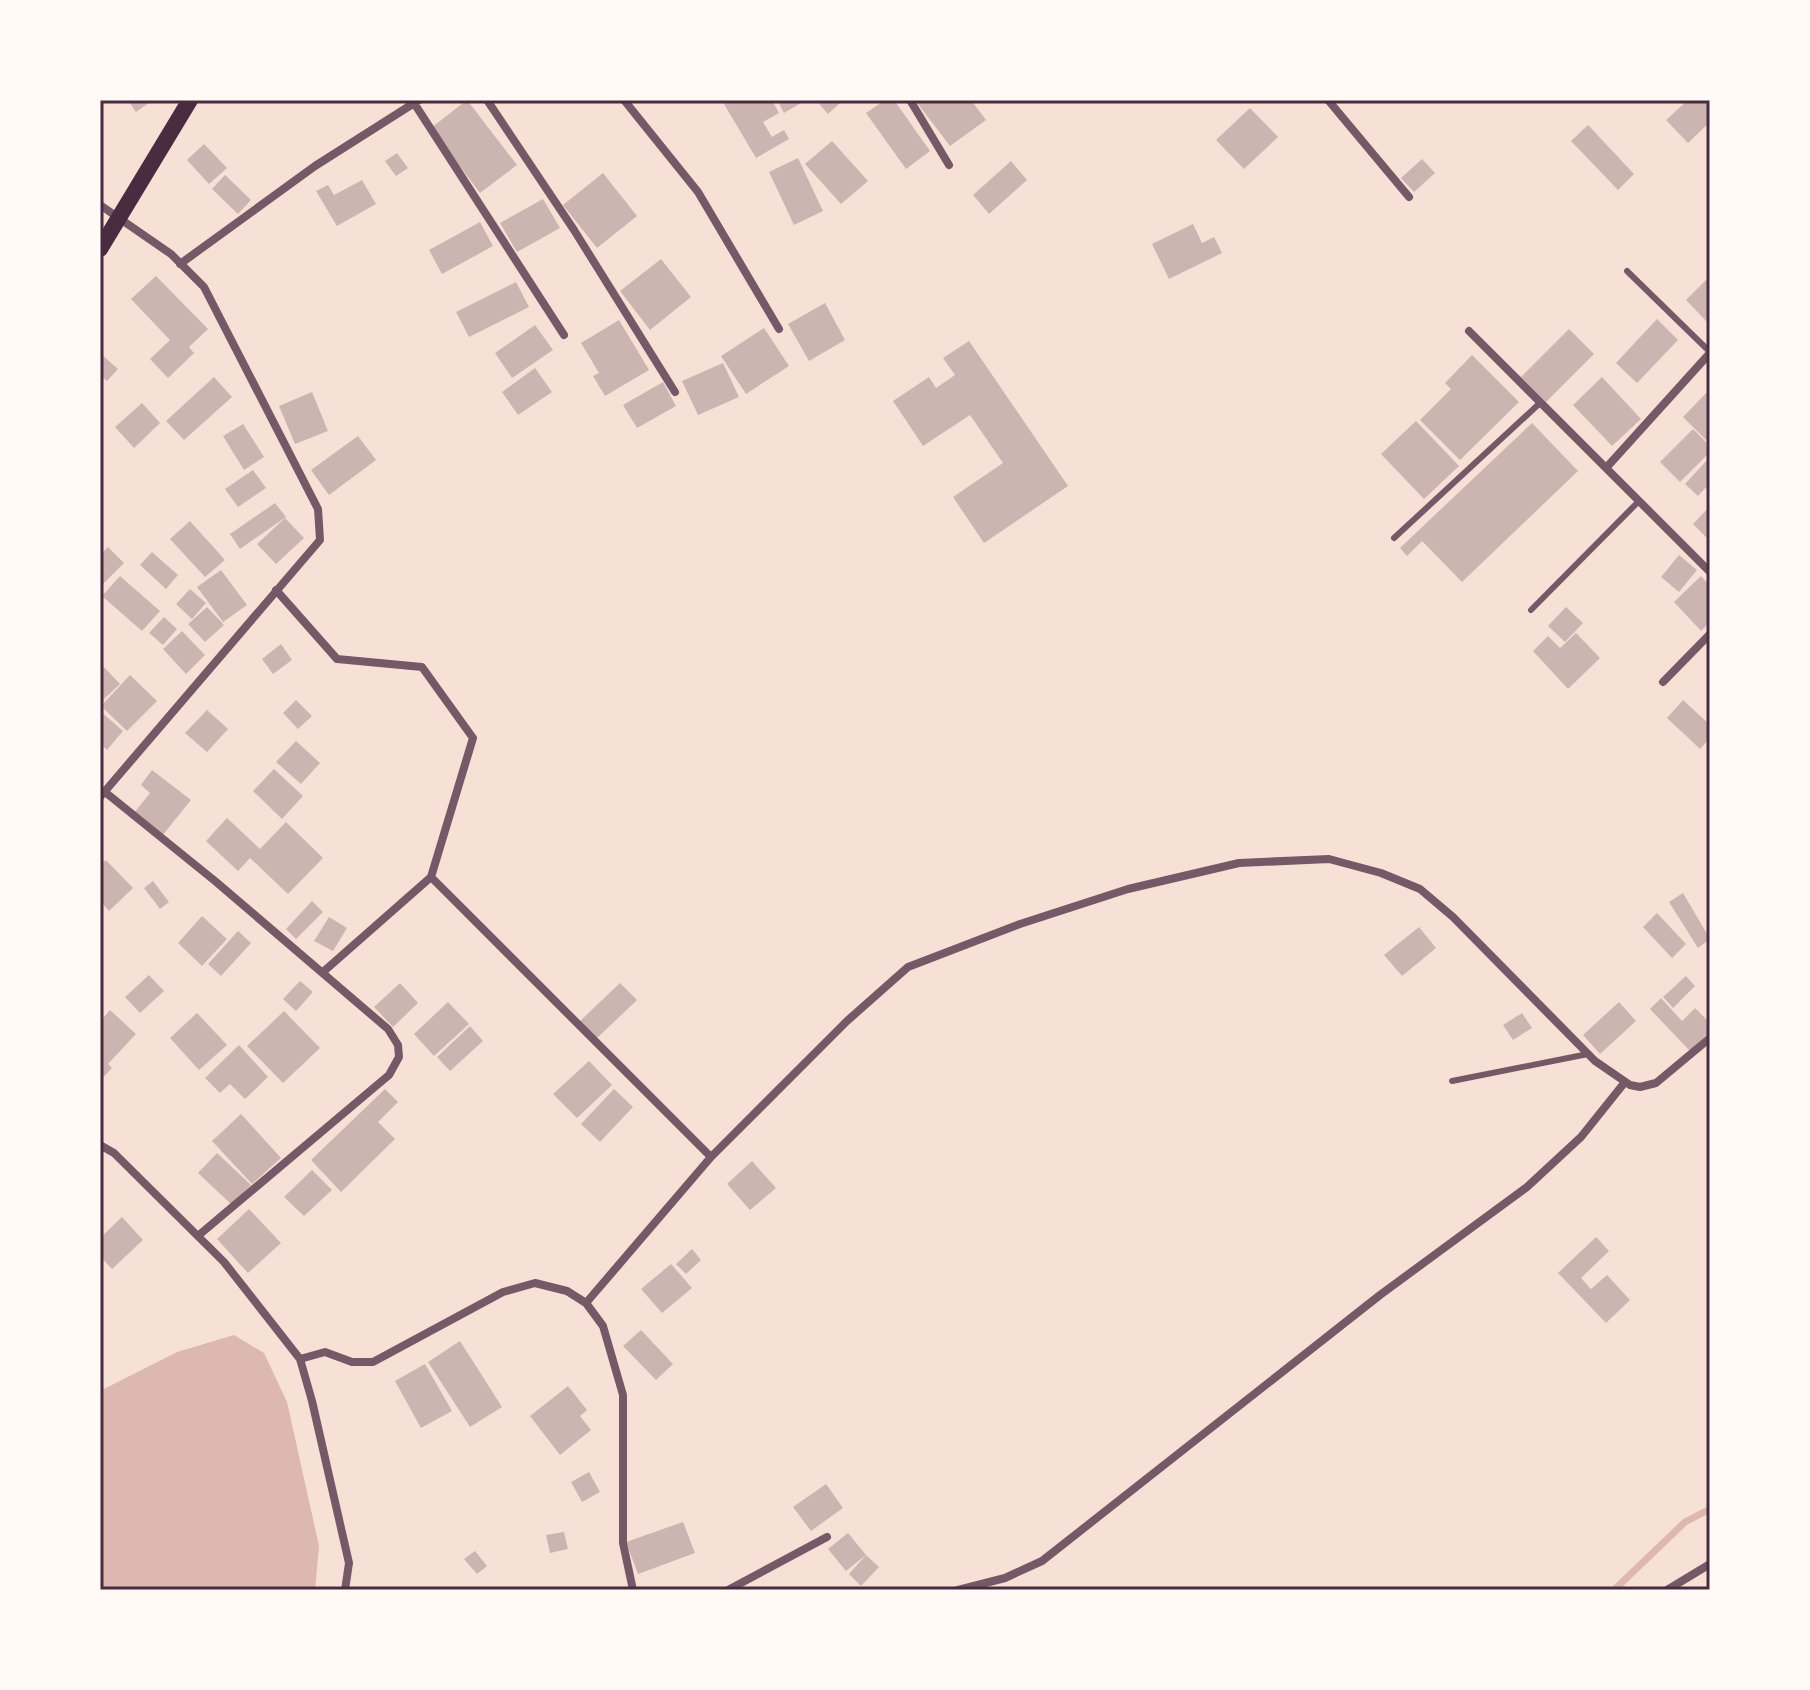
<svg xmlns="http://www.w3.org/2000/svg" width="1810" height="1690" viewBox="0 0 1810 1690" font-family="Helvetica,sans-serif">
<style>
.water{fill:#dcb8b0}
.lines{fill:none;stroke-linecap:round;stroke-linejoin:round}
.stream{stroke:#dcb8b0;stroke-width:7}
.building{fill:#ccb4b1}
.service{stroke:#755966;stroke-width:6}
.minor{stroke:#755966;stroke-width:8}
.secondary{stroke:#4a2c40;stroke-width:16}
.neatline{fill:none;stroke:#4a2c40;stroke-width:3}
</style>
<rect width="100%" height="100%" fill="#f7e1d7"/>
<!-- water -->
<path class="water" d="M234 1335 264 1353 287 1402 319 1546 315 1590H100V1391L177 1352Z"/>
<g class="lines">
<!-- stream -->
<path class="stream" d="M1614 1590 1685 1522 1710 1509"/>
</g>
<!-- building -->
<path class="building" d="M128 100H153L136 112Z
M467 100 517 165 480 193 431 128Z
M731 100H772L779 113 763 122 772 137 784 130 789 139 756 158 724 104Z
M777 100H806L784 113Z
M816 100H839L841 102 828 114Z
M885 100H894L930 151 906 169 866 113Z
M915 100H971L986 120 950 146Z
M1688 100H1710V122L1688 143 1666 120Z
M1250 108 1278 137 1244 169 1216 140Z
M1588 125 1634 174 1618 190 1571 141Z
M832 141 868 181 841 204 805 164Z
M204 144 227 168 209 184 187 160Z
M397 153 408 168 396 176 385 161Z
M798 158 823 211 794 225 769 172Z
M1422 159 1435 173 1414 192 1401 178Z
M1011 161 1027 180 989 214 973 195Z
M603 173 637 216 597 248 563 205Z
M225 175 251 200 238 214 212 189Z
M362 180 376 204 337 226 316 191 328 185 334 195Z
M543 199 560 228 517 252 500 223Z
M480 222 493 246 442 274 429 250Z
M1193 224 1202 243 1214 237 1222 253 1169 279 1152 244Z
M661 259 691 297 650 330 620 291Z
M156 276 208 329 189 347 194 353 168 378 150 359 170 340 131 299Z
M1710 276V321L1708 323 1686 300Z
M516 282 529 307 469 337 456 312Z
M825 303 845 340 809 361 788 324Z
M1657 319 1678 340 1637 383 1616 363Z
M619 320 649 370 605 396 593 376 599 373 581 343Z
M535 325 553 350 512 378 495 353Z
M764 328 789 366 746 394 721 356Z
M1569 329 1594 354 1546 402 1521 377Z
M969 341 1068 486 984 543 953 497 1003 463 970 415 923 446 893 401 929 377 936 388 955 375 943 358Z
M100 353 118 369 107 381 100 375Z
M1472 355 1519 402 1460 460 1420 420 1451 389 1445 383Z
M723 363 739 397 698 415 682 381Z
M535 368 552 392 518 415 502 392Z
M214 377 232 397 184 440 166 421Z
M1602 377 1641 419 1612 446 1573 405Z
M663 382 676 406 637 428 623 405Z
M1710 389V444L1683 417Z
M312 392 328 431 295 444 279 406Z
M142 403 160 423 134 448 115 427Z
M1416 421 1459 466 1424 499 1381 454Z
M1532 423 1578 471 1462 582 1422 541 1407 556 1400 548Z
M243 424 264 457 244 470 223 436Z
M1693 429 1710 446V452L1680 482 1660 462Z
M358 436 376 460 329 495 311 470Z
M1708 459 1710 483 1698 496 1685 484Z
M253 470 266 488 238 507 225 489Z
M275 503 286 517 240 549 230 534Z
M1710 506V541L1693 524Z
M285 518 304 538 276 564 257 544Z
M190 521 225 560 205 577 170 539Z
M108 547 124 563 103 584 100 581V555Z
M152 552 178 575 166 589 140 565Z
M1679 555 1697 570 1679 592 1661 577Z
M221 570 247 605 223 622 197 587Z
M120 576 160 611 142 631 102 596Z
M1701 576 1710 586V622L1701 631 1674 602Z
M190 589 206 603 192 619 176 604Z
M207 607 224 625 205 642 188 624Z
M1566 607 1583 623 1565 642 1548 626Z
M164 617 177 629 163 645 149 633Z
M182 631 205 655 186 674 163 649Z
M1576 633 1600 658 1568 689 1533 651 1548 636 1560 648Z
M281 644 292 660 273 674 262 659Z
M100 663 120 684 102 701 100 698Z
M130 675 157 701 127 731 101 706Z
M296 700 312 716 298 729 283 713Z
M1683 700 1710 725V738L1700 749 1667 718Z
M207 710 228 729 207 752 185 733Z
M100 711 123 731 107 750 100 743Z
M296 741 320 763 301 784 276 762Z
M274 769 303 796 282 819 253 791Z
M152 770 191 800 162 836 134 813 150 793 141 785Z
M227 818 260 849 286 822 323 858 288 894 250 858 238 871 206 841Z
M106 860 133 888 109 911 100 901V865Z
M153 881 169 902 160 909 144 888Z
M1683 893 1710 939 1698 948 1669 902Z
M312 901 323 912 296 939 286 929Z
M1657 913 1686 944 1672 958 1643 927Z
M202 916 227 939 202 966 178 943Z
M329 917 347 928 333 951 314 941Z
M1419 927 1436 948 1402 976 1384 955Z
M238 931 251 943 221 976 208 964Z
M149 975 164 991 140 1013 125 997Z
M1686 976 1695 986 1673 1008 1663 997Z
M300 981 313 992 296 1011 283 999Z
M400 983 418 1003 393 1027 374 1007Z
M620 983 637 1000 595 1040 578 1023Z
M1661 998 1682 1021 1695 1008 1710 1023V1032L1690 1051 1650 1009Z
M448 1002 469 1024 434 1056 414 1034Z
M1619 1002 1636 1021 1600 1054 1583 1035Z
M110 1010 136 1034 108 1064 112 1068 100 1081V1022Z
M284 1011 320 1048 283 1083 247 1046Z
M197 1013 227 1045 199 1070 170 1038Z
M1522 1013 1532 1028 1513 1040 1503 1025Z
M470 1026 483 1041 450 1071 437 1057Z
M239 1045 268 1077 245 1099 230 1084 220 1093 205 1078Z
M589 1061 612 1085 577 1118 553 1094Z
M385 1089 398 1102 378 1122 395 1139 341 1192 311 1160Z
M614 1089 633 1107 600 1142 581 1124Z
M241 1114 281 1158 252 1184 212 1141Z
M217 1153 251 1185 232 1205 198 1173Z
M752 1161 776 1188 750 1210 727 1184Z
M312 1170 332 1190 304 1216 284 1197Z
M249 1209 281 1243 248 1273 217 1239Z
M122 1217 143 1240 112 1269 100 1256V1238Z
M1596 1237 1609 1251 1581 1278 1591 1289 1607 1275 1630 1300 1606 1323 1558 1273Z
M692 1249 701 1260 686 1274 676 1264Z
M671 1264 692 1288 662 1313 641 1289Z
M641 1330 673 1364 656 1380 623 1346Z
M460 1341 502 1407 470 1427 428 1362Z
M425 1364 452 1411 421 1428 395 1381Z
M568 1386 587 1410 580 1416 591 1430 560 1455 530 1416Z
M589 1472 600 1492 582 1502 571 1482Z
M826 1484 843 1508 811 1531 793 1507Z
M683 1522 695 1553 638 1574 626 1542Z
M564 1532 568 1549 550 1553 546 1535Z
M848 1533 866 1555 846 1571 828 1549Z
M475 1551 487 1566 477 1574 464 1559Z
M866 1555 879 1567 861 1586 849 1574Z"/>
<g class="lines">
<!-- service -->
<path class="service" d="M1627 271 1710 352
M1394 538 1540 403
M1531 610 1639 501
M1452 1081 1588 1054"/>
<!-- minor -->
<path class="minor" d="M487 100 574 230 675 392
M624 100 698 192 779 329
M910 100 949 165
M1328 100 1409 197
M414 103 564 335
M100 205 171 254 204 287 318 509 320 540 100 797
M180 264 315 166 419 100
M1469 331 1710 572
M1606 468 1710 353
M276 590 337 659 422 667 473 738 431 877 323 972
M1663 682 1710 634
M105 792 215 881 388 1029 398 1045 399 1057 389 1075 199 1235
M431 877 711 1157
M100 1145 114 1153 224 1262 300 1359 312 1401 349 1563 345 1590
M586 1303 711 1157 847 1021 908 967 1020 924 1128 889 1239 863 1329 859 1381 873 1420 889 1453 917 1595 1061 1630 1085 1640 1087 1656 1083 1710 1038
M300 1359 325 1352 352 1362H373L503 1292 535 1283 567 1291 586 1303 603 1326 623 1395V1543L633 1590
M728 1590 827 1537
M958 1590 1005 1578 1042 1561 1380 1295 1527 1187 1581 1137 1625 1082
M1667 1590 1710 1564"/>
<!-- secondary -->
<path class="secondary" d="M100 249 190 100"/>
</g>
<!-- border -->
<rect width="1810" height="1690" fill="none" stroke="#fffaf5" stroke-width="204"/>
<rect x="102" y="102" width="1606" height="1486" class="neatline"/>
</svg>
